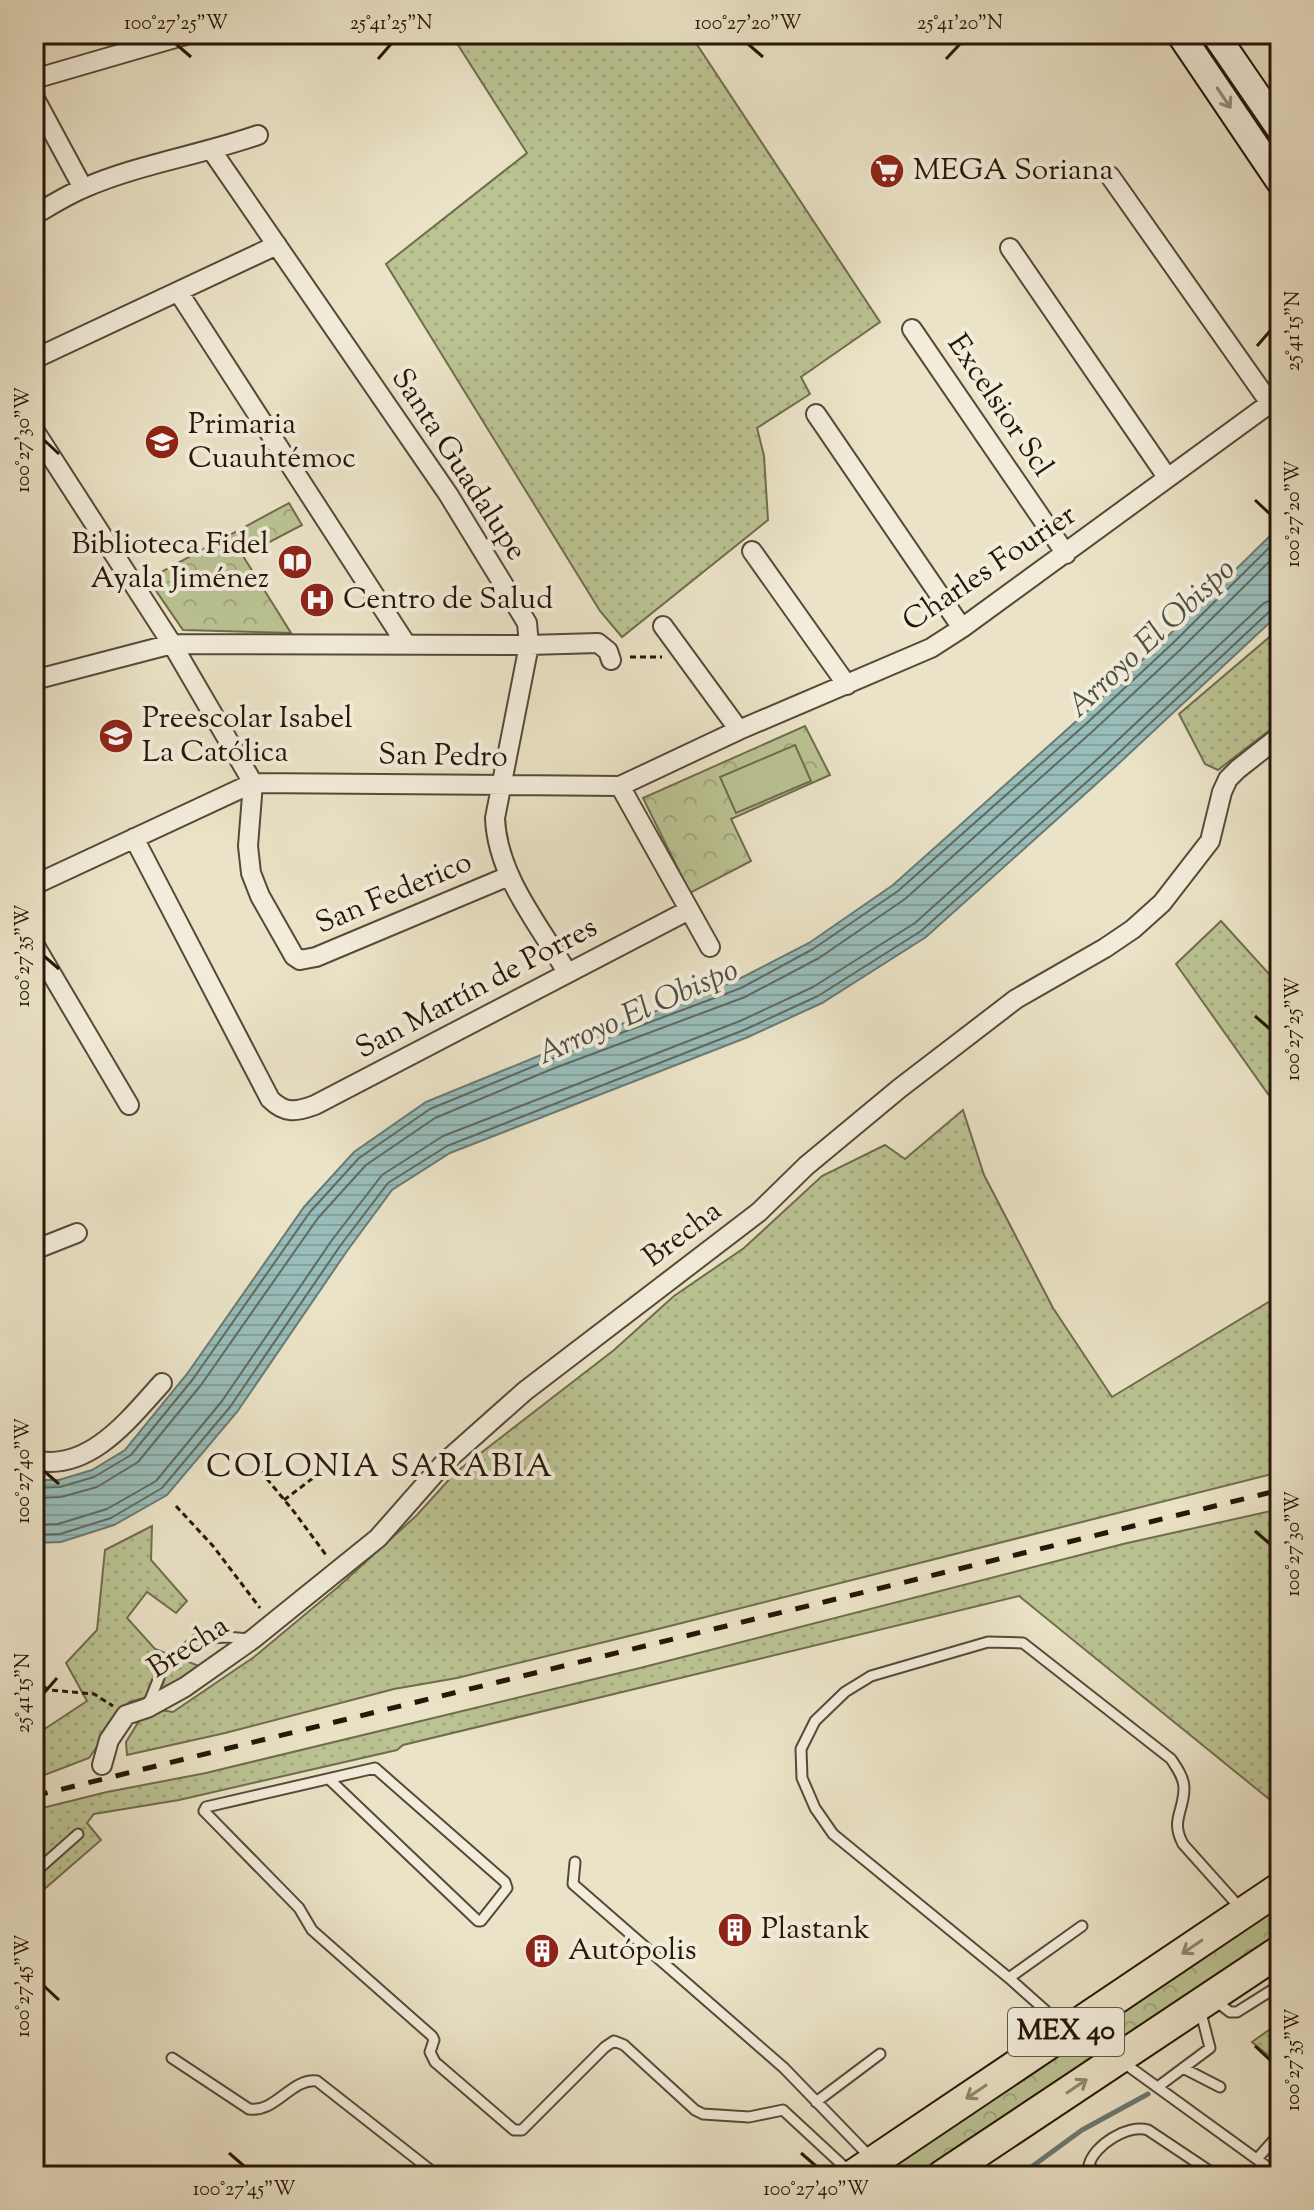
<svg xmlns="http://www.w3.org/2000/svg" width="1314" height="2210" viewBox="0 0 1314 2210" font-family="'Sorts Mill Goudy',serif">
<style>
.grass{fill:url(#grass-dots);stroke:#706c4e;stroke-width:2}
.park{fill:url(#park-crowns);stroke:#706c4e;stroke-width:2}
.pitch{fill:#bbc393;stroke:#706c4e;stroke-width:2}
.water{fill:url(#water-rules);stroke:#6b7a73;stroke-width:2}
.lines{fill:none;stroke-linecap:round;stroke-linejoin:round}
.shore{stroke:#606a61;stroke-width:2}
.stream{stroke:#6b7a73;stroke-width:5}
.lane-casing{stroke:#574938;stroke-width:13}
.street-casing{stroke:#574938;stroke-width:22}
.secondary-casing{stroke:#261608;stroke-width:30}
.primary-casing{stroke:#261608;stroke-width:34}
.path{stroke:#261608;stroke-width:3;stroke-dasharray:6 4;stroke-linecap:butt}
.lane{stroke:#f2eddb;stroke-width:9}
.street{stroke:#f2eddb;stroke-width:18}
.secondary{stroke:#f2eddb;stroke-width:26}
.primary{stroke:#ebe3c7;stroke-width:30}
.rail{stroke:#261608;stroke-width:5;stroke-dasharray:14 14;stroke-linecap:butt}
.oneway{stroke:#968c7c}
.oneway2{stroke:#928771}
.ticks{fill:none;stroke:#261608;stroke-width:3}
.labels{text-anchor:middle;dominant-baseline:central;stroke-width:8;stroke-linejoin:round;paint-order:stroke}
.shield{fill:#f2eddb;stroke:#635647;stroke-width:2}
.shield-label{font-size:28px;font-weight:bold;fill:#261608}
.poi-label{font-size:30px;fill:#261608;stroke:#f2eddb;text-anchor:start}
.street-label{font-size:30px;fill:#261608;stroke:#f2eddb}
.water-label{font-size:32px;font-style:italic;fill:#4e5046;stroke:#f2eddb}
.neighbourhood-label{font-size:32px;letter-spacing:2px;fill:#261608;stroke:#f2eddb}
.neatline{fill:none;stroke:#261608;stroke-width:3}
.ticks-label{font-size:20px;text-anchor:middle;fill:#261608}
</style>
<defs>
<pattern id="grass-dots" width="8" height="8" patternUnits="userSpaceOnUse" patternTransform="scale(2)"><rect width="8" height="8" fill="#bbc393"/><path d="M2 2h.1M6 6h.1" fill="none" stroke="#a1a77d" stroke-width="1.8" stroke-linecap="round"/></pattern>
<pattern id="park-crowns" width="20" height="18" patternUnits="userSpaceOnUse" patternTransform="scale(2)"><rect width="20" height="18" fill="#bbc393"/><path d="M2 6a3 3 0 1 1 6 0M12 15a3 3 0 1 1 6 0" fill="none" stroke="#a1a77d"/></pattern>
<pattern id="water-rules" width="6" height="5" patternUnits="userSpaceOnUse" patternTransform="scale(2)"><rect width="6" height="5" fill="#99bdba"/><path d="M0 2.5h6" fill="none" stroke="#84a29e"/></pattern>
</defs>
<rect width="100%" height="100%" fill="#ebe3c7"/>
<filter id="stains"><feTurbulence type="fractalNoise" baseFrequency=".0025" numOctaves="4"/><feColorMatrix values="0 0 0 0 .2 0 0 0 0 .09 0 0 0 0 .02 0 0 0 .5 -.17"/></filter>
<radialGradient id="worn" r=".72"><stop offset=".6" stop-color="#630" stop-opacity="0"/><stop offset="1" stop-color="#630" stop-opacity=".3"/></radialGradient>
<!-- grass -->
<path class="grass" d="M451 34H690L880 322 801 377 810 394 757 428 764 456 768 520 622 637 600 611 386 264 527 153Z
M1280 628V722L1218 770 1205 764 1179 714Z
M1221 921 1280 986V1111L1176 964Z
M963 1110 984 1175 1053 1308 1112 1397 1280 1295V1472L666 1627 457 1678 394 1689 225 1733 127 1755 126 1742 147 1708 173 1712 254 1657 338 1587 417 1515 455 1473 614 1350 674 1296 744 1248 822 1176 885 1145 905 1159Z
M1280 1509V1808L1019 1596 403 1745 397 1750 179 1800 94 1814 87 1823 101 1840 34 1898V1810L107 1792 206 1773 640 1668 1123 1544Z
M152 1526 151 1560 187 1601 176 1613 147 1592 127 1618 155 1649 199 1666 164 1692 129 1702 89 1758 34 1779V1736L87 1701 66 1663 97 1630 105 1550Z
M1280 2022V2065L1252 2042Z"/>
<!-- park -->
<path class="park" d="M289 503 302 525 243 556 291 633 183 630 148 579Z
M805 726 830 775 731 819 751 861 690 893 643 798Z
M1280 1906V1938L923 2176H878Z"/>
<!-- pitch -->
<path class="pitch" d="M795 745 811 781 736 813 720 777Z"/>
<!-- water -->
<path class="water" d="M1280 526V613L1115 767 926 937 822 1003 748 1037 450 1153 392 1190 347 1251 237 1412 167 1495 114 1525 61 1542 34 1543V1480H59L92 1470 125 1450 187 1374 304 1207 354 1152 426 1102 546 1053 737 980 809 943 893 885 1081 717 1167 637Z"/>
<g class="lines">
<!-- shore -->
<path class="shore" d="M34 1488 60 1487 94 1477 131 1455 193 1379 310 1212 359 1158 430 1109 549 1060 741 988 813 949 898 891 1087 723 1173 643 1280 537
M34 1498 61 1497 97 1487 138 1462 201 1385 318 1218 366 1165 435 1118 552 1069 745 997 819 958 905 899 1094 730 1180 650 1280 551
M34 1525 58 1524 107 1509 156 1481 222 1401 332 1240 382 1175 443 1136 740 1021 813 987 915 923 1103 754 1264 603 1280 597
M34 1535 60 1534 111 1518 162 1488 230 1407 340 1246 388 1183 447 1146 744 1030 818 996 921 931 1110 761 1271 610 1280 608"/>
<!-- stream -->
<path class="stream" d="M1019 2176 1082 2130 1148 2094"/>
<!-- lane casing -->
<g class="lane-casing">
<path id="lane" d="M148 1705 162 1670 197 1639 226 1637 250 1639
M329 1779 478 1921H481L507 1888 505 1882 375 1768 206 1807 204 1811 299 1908 312 1930 432 2036 434 2040 430 2052 435 2062 514 2130H522L605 2047 614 2041 624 2045 695 2110 703 2114 749 2117 783 2110 851 2173
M575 1862 573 1884 784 2068 872 2159
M34 1873 78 1834
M1009 1978 1082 1926
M1213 1999 1230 2012H1237L1280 1985
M1064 2027 1009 1978 833 1834 815 1808 802 1778 801 1749 815 1721 845 1692 871 1676 988 1642 1023 1643 1171 1759C1177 1768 1184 1778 1184 1788 1184 1812 1170 1820 1183 1844L1242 1910
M172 2058 249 2109C276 2113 291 2078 317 2081L438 2176
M1124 2063 1280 2176
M1183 2068 1220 2087
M1159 2086 1210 2048 1200 2009
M816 2102 880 2054
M1257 2159 1280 2133
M1098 2176 1089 2165C1094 2145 1128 2124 1148 2130L1217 2176"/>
</g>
<!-- street casing -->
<g class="street-casing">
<path id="street" d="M34 79 189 34
M34 97 83 188
M212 151 448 494 527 623 529 645 495 818C497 875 539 925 567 972
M1110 176 1270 403
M34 215C50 206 67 195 84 188 139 164 201 155 258 135
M1010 248 1167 477
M179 293 406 644
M912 329 1066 554
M34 359 277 245
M816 414 962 628
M34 430 172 644 253 783 248 846 251 873 260 896 294 956 300 960 316 957 509 876
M752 551 847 685
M663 626 739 730
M34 680 172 644 529 645 598 643 608 651 611 660
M620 786 710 947
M134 838 270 1099C285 1114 296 1112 315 1105L689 910
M34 885 253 783 620 786 739 730 931 648 962 628 1280 396
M34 944 129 1105
M34 1250 77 1233
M34 1460C89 1473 130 1418 162 1383
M102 1765 109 1740 126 1715 147 1708 185 1687 253 1639 378 1538 444 1463 525 1391 759 1212 806 1166 900 1088 1016 999 1105 948 1133 929 1162 903 1210 841 1222 792 1228 779 1238 769 1280 736"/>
</g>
<!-- secondary casing -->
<g class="secondary-casing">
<path id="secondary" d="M1180 34 1280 182
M1215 34 1280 129"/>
</g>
<!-- primary casing -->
<g class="primary-casing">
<path id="primary" d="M852 2176 1280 1888
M942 2176 1280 1951"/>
</g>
<!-- path -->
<path class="path" d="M630 657H662
M254 1463 295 1513 326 1555
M284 1500 329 1466
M176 1506 213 1546 260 1608
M34 1682 50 1690 94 1694 113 1706"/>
<!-- lane -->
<use href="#lane" class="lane"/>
<!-- street -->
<use href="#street" class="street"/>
<!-- secondary -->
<use href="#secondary" class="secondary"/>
<!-- primary -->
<use href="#primary" class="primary"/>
<!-- rail -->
<path class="rail" d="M34 1796 1280 1490"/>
</g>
<!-- one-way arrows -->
<defs><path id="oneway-shaft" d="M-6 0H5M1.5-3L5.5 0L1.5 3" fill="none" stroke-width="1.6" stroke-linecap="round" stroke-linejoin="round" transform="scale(2)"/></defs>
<use class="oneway" href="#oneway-shaft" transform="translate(1224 98) rotate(56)"/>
<g class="oneway2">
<use href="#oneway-shaft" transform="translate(1192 1947) rotate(146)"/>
<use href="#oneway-shaft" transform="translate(1077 2086) rotate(-34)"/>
<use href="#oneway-shaft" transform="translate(976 2092) rotate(146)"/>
</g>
<!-- ticks -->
<path class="ticks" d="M176 44 191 57M748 44 763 57M378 59 391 44M946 59 960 44M1257 346 1270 331M44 440 59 454M1255 500 1270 514M44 956 59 969M1255 1016 1270 1029M44 1471 59 1484M1255 1531 1270 1544M44 1693 57 1678M44 1986 59 2000M1255 2046 1270 2060M229 2153 244 2166M801 2153 816 2166"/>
<!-- icons -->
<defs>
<g id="supermarket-disc" transform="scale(1.8)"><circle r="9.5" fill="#8f2418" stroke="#f2eddb"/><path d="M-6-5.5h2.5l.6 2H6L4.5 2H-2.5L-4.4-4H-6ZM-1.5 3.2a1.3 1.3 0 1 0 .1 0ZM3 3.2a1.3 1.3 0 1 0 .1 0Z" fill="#fff"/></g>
<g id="school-disc" transform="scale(1.8)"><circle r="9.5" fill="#8f2418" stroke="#f2eddb"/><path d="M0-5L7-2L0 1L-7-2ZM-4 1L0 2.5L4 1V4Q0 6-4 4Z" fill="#fff"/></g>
<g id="library-disc" transform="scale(1.8)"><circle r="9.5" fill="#8f2418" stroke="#f2eddb"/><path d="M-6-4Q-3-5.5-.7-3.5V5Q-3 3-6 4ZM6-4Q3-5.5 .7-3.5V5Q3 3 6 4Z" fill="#fff"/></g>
<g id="hospital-disc" transform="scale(1.8)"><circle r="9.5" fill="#8f2418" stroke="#f2eddb"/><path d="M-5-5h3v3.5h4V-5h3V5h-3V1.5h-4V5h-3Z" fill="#fff"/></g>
<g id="building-disc" transform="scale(1.8)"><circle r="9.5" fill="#8f2418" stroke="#f2eddb"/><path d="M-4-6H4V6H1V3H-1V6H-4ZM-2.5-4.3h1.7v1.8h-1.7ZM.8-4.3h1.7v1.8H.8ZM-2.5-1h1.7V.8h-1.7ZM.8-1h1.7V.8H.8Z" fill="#fff"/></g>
</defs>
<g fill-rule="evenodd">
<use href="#supermarket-disc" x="887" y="171"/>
<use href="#school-disc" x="162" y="442"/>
<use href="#library-disc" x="295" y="562"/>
<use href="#hospital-disc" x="317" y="600"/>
<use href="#school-disc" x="116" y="736"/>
<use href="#building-disc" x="735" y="1930"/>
<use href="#building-disc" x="542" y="1951"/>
</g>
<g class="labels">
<!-- shield labels -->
<rect class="shield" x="1008" y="2008" width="116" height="48" rx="6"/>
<g class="shield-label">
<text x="1066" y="2032">MEX 40</text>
</g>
<!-- poi labels -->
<g class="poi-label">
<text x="913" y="171">MEGA Soriana</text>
<text x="188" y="425">Primaria<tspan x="188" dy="34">Cuauhtémoc</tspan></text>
<text x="269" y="545" text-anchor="end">Biblioteca Fidel<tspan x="269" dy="34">Ayala Jiménez</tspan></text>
<text x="343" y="600">Centro de Salud</text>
<text x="142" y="719">Preescolar Isabel<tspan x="142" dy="34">La Católica</tspan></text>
<text x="761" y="1930">Plastank</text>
<text x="568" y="1951">Autópolis</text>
</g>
<!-- street labels -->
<g class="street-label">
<text transform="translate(999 406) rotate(56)">Excelsior Scl</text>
<text transform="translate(458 465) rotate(57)">Santa Guadalupe</text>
<text transform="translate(990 569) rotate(-34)">Charles Fourier</text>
<text transform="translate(443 757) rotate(1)">San Pedro</text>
<text transform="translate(394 894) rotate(-23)">San Federico</text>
<text transform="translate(477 989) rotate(-28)">San Martín de Porres</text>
<text transform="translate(683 1235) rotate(-37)">Brecha</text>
<text transform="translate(189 1648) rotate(-33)">Brecha</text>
</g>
<!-- water labels -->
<g class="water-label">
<text transform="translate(1152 639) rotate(-43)">Arroyo El Obispo</text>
<text transform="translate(638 1013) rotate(-24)">Arroyo El Obispo</text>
</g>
<!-- neighbourhood labels -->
<g class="neighbourhood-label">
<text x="380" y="1468">COLONIA SARABIA</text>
</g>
</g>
<!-- margin -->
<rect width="1314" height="2210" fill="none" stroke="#ebe3c7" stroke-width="88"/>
<rect x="44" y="44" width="1226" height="2122" class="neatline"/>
<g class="ticks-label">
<text x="176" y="29">100°27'25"W</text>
<text x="391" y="29">25°41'25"N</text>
<text x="748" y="29">100°27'20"W</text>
<text x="960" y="29">25°41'20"N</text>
<text transform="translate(1292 331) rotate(-90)" y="7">25°41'15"N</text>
<text transform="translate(22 440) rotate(-90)" y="7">100°27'30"W</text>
<text transform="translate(1292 514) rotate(-90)" y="7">100°27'20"W</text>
<text transform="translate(22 956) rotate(-90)" y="7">100°27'35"W</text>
<text transform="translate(1292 1029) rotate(-90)" y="7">100°27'25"W</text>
<text transform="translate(22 1471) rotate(-90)" y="7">100°27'40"W</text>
<text transform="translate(1292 1544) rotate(-90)" y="7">100°27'30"W</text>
<text transform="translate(22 1693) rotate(-90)" y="7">25°41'15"N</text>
<text transform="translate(22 1986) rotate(-90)" y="7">100°27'45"W</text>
<text transform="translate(1292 2060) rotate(-90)" y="7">100°27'35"W</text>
<text x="244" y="2195">100°27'45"W</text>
<text x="816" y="2195">100°27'40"W</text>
</g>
<rect width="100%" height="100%" filter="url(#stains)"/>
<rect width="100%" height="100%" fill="url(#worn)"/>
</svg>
